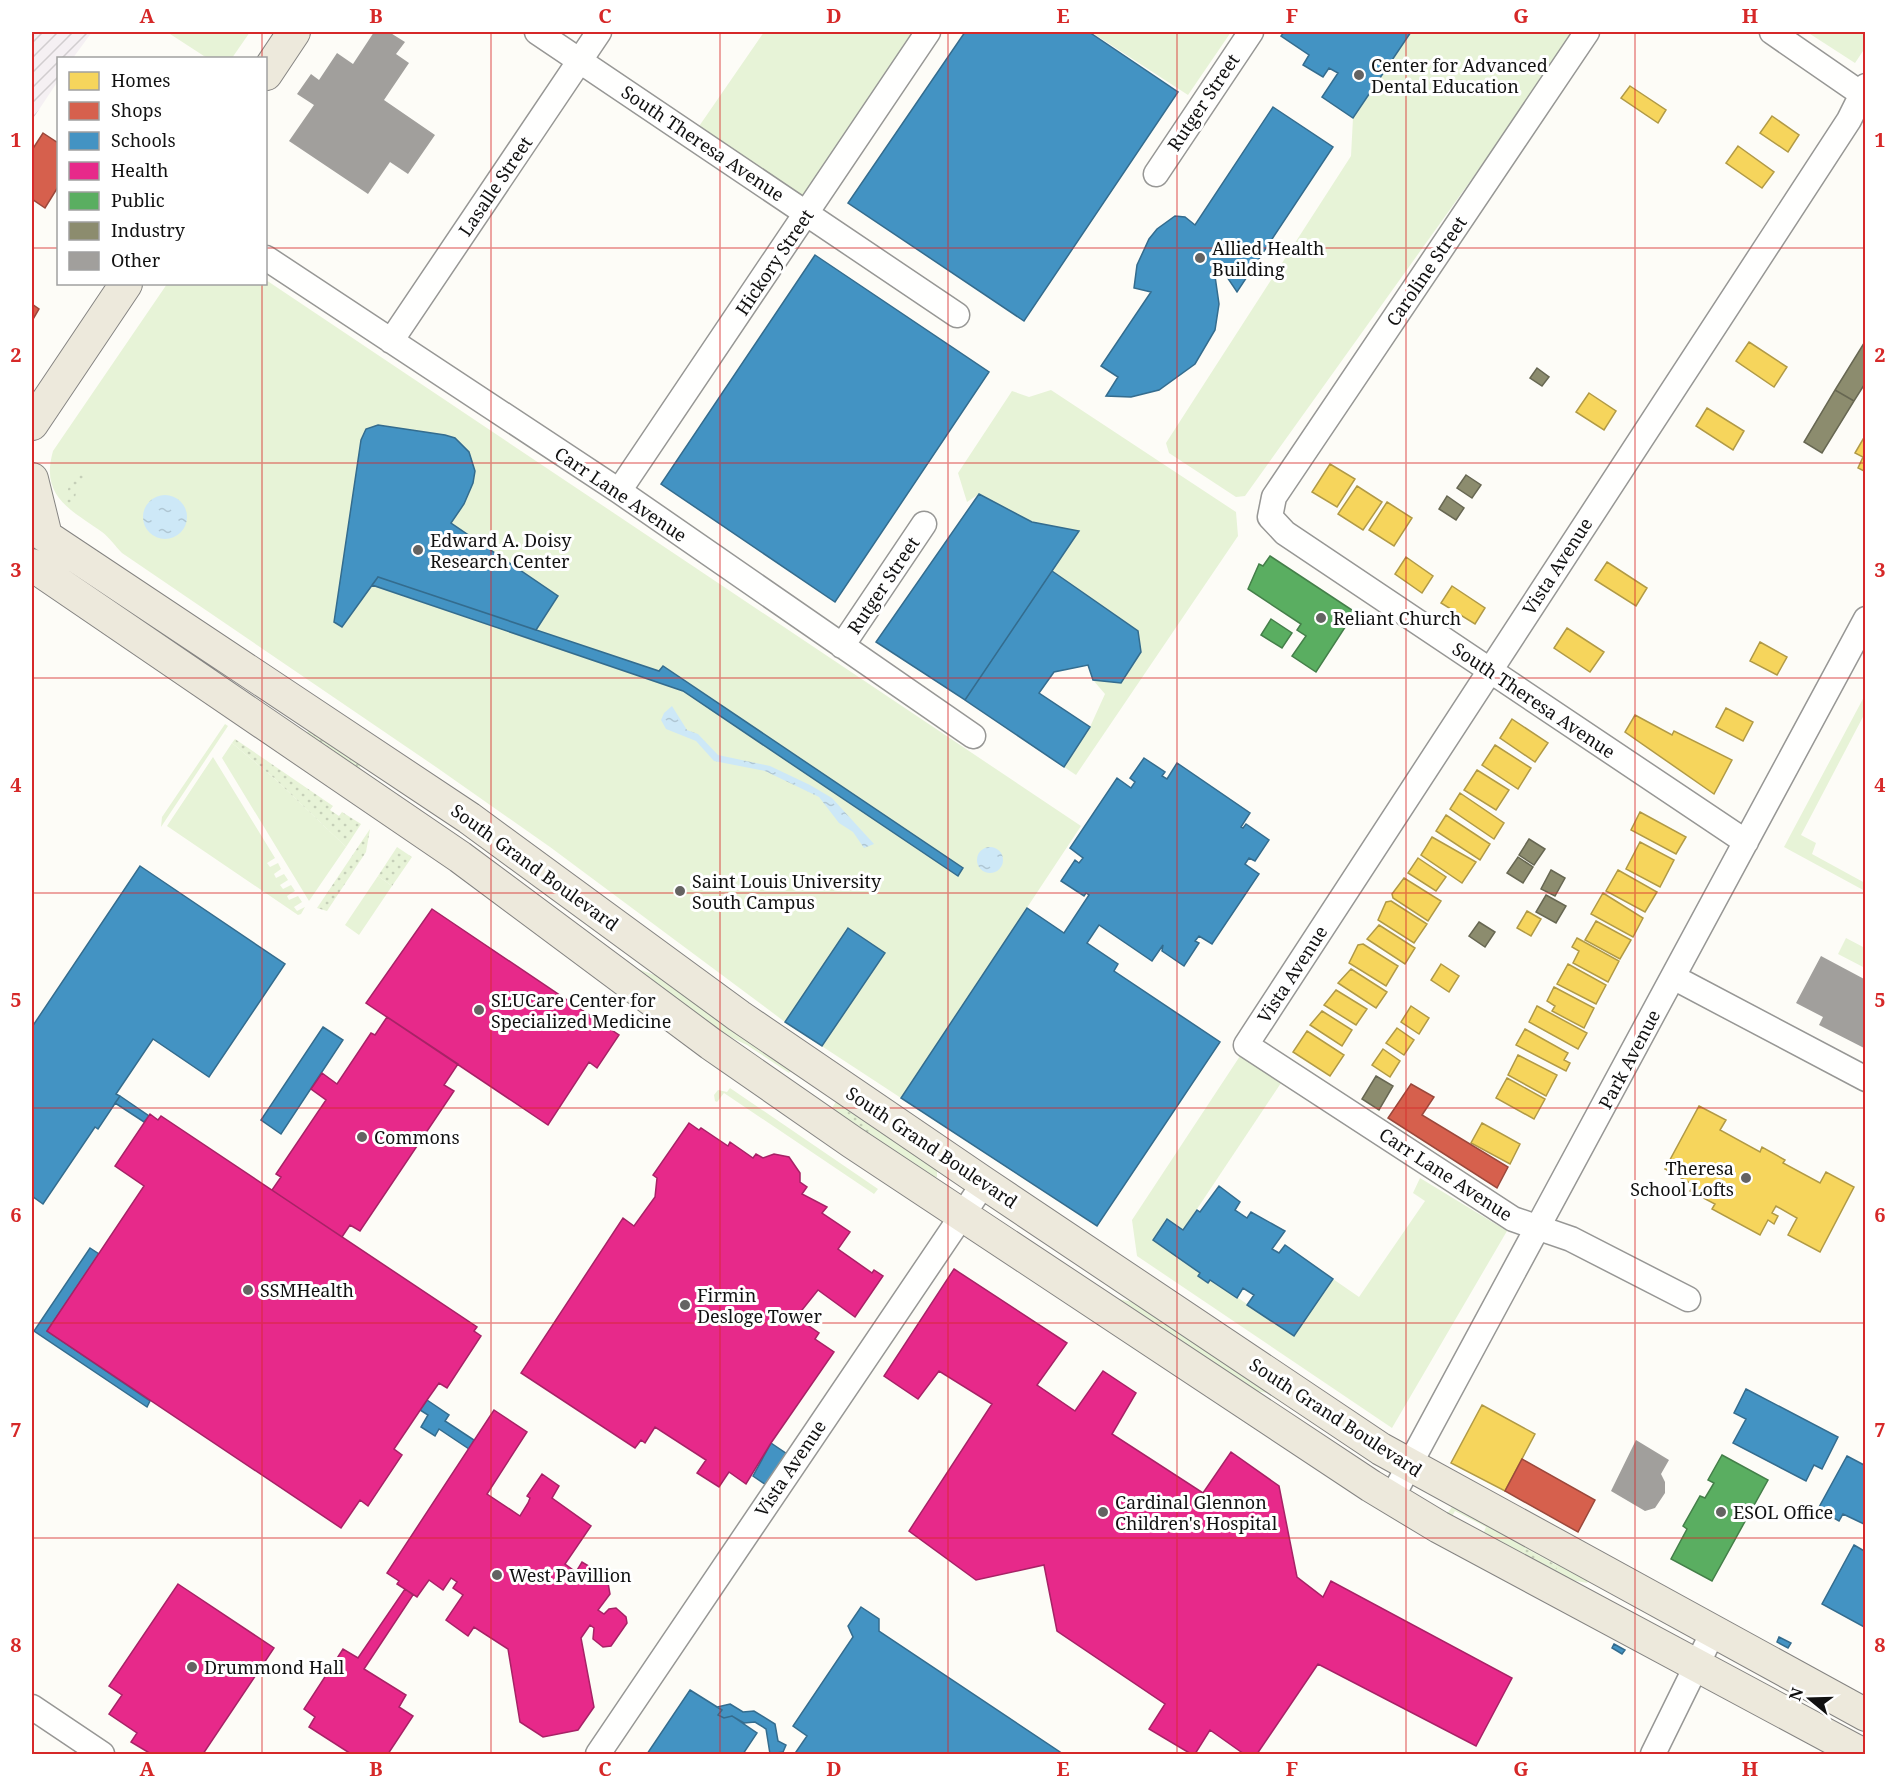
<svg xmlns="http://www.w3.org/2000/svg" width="1897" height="1786" viewBox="0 0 1897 1786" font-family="'Noto Serif',serif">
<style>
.industrial{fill:url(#industrial-furrows)}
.grass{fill:#e7f3d7;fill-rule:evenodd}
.garden{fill:url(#garden-dots)}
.water{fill:url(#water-ripples)}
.homes{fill:#f6d55c;stroke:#b19a46;stroke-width:1.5}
.shops{fill:#d6604d;stroke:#9b483b;stroke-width:1.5}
.schools{fill:#4393c3;stroke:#346c8e;stroke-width:1.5}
.health{fill:#e7298a;stroke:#a72266;stroke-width:1.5}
.public{fill:#5aae61;stroke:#447f49;stroke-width:1.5}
.industry{fill:#8c8c6e;stroke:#676752;stroke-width:1.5}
.building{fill:#a19f9c}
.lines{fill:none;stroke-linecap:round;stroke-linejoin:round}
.minor-casing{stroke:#979795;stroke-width:27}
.major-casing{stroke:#858482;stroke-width:34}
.minor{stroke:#fffffe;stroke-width:24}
.major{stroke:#ede9dc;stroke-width:32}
.grid{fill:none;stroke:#d62828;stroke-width:1.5;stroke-opacity:0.55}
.poi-dot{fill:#646362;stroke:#fff;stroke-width:2}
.labels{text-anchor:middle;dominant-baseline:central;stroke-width:6;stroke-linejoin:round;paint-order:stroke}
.poi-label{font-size:18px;fill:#111;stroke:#fff;text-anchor:start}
.street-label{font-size:18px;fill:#111;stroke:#fff}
.neatline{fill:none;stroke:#d62828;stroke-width:2}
.grid-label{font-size:20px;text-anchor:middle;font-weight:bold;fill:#d62828}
</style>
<defs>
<pattern id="industrial-furrows" width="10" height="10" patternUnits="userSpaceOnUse" patternTransform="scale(1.5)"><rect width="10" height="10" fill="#f5f0f3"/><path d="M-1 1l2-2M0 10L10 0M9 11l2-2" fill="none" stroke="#d1cdcf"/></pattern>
<pattern id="garden-dots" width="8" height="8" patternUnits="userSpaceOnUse" patternTransform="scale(1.5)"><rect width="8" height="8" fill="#e7f3d7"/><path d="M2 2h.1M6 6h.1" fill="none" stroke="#c5cfb8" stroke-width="1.8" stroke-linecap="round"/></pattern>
<pattern id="water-ripples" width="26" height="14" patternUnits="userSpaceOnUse" patternTransform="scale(1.5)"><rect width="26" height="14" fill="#cde8f7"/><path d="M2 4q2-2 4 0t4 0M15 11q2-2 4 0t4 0" fill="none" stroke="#afc6d3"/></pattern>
</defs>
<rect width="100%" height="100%" fill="#fdfcf7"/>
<!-- industrial -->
<path class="industrial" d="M32 32H92L73 58H58V81L32 120Z"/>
<!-- grass -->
<path class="grass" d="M167 32H250L232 58H207Z
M764 32H928L807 214 693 135Z
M1091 32H1231L1188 95Z
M1411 32H1577L1245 496 1236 497 1169 453 1166 443 1351 156 1353 118Z
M1807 32H1865V48L1855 63Z
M266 280 1081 826 901 1098 785 1022 550 847 436 767 122 553C115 546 109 537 102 532 70 509 40 497 53 451L167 284H266Z
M1051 390 1236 512 1238 536 1076 775 1064 767 1090 727 1105 694 1093 680 1121 683 1141 652 1138 631 1052 571 1079 531 1032 522 979 494 967 502 958 473 1012 391 1029 397Z
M1865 695V713L1801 835 1816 843 1812 854 1865 883V891L1784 847Z
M225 724 228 726 161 827 162 817Z
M232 743 274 778 346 847 309 901 222 758Z
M213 757 275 858 267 863 270 867 278 863 281 869 274 874 276 878 284 874 288 880 280 885 283 889 291 885 295 891 287 896 289 900 298 896 302 902 294 907 297 911 305 907 301 914 298 915 167 826Z
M378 876 392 886 359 935 345 925Z
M578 925 638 969 663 978 792 1069 789 1073 747 1045 699 1022 575 929Z
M1846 938 1865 948V968L1838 954Z
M1240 1056 1281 1083 1183 1230 1167 1219 1153 1240 1294 1336 1333 1279 1359 1297 1425 1201 1413 1193 1420 1178 1507 1231 1392 1428 1137 1256 1132 1220Z
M730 1088 878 1189 874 1194 724 1093 717 1102 715 1101 714 1095 718 1090 727 1092Z
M837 1100 937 1169V1177L933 1180 863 1136 843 1107 837 1115 829 1113Z
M1114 1298 1133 1302 1288 1402 1286 1405 1267 1393 1252 1390Z
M1452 1507 1589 1579 1587 1583 1556 1577 1450 1520 1447 1514ZM1455 1511 1486 1527 1483 1534 1451 1518ZM1525 1548 1557 1565 1554 1572 1521 1555Z"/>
<!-- garden -->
<path class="garden" d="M84 472 86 476 77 486 74 505 71 507 67 503C67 489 69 475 84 472Z
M309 730 361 765 358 771 305 735Z
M235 739 333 806 330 810 339 816 342 812 361 824 346 847 274 778 232 743Z
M370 829 366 852 327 911 317 908Z
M397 847 412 857 392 886 378 876Z
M842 1107 872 1128 867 1135 837 1115Z
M1525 1548 1558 1566 1554 1573 1521 1555Z"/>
<!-- water -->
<path class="water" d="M143 517a22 22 0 1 1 44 0a22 22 0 1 1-44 0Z
M672 706 687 730 698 734 718 755 770 766 810 785 832 798 874 844 864 848 853 832 839 823 819 797 765 771 714 761 696 741 666 729 661 720 664 713Z
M977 860a13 13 0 1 1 26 0a13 13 0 1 1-26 0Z"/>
<!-- homes -->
<path class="homes" d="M1630 86 1666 110 1658 123 1621 98Z
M1772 116 1799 135 1788 152 1760 133Z
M1738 146 1774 172 1762 188 1726 163Z
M1749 342 1787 367 1774 387 1736 361Z
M1589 393 1616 411 1604 430 1576 412Z
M1707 408 1744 431 1733 450 1696 426Z
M1866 434V472L1858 468 1863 457 1855 453Z
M1330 464 1355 479 1337 507 1312 492Z
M1357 486 1382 502 1363 530 1338 514Z
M1387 502 1412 518 1394 546 1369 530Z
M1406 557 1433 576 1422 593 1395 574Z
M1607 562 1647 588 1636 606 1595 580Z
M1452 586 1485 608 1475 624 1441 603Z
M1567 628 1604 652 1590 672 1554 648Z
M1760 642 1787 657 1777 675 1750 661Z
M1726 708 1753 722 1743 741 1716 727Z
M1635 715 1672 735 1674 731 1732 760 1714 794 1625 732Z
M1512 719 1548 743 1535 762 1500 738Z
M1495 745 1531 768 1518 789 1482 765Z
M1477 770 1509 790 1496 810 1464 790Z
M1460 793 1504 823 1494 839 1450 809Z
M1640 812 1686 837 1676 854 1631 830Z
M1446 815 1490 844 1480 860 1436 831Z
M1432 837 1476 862 1462 883 1421 855Z
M1640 842 1674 860 1660 887 1626 869Z
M1418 858 1446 877 1436 891 1408 873Z
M1618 870 1657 892 1645 912 1606 891Z
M1404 878 1441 901 1428 921 1393 898 1392 894Z
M1603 893 1643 918 1633 937 1591 914Z
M1391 901 1427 924 1414 943 1378 920 1386 902Z
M1527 911 1541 919 1531 936 1517 928Z
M1596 921 1631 940 1620 959 1585 940Z
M1379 925 1415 948 1405 964 1367 939Z
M1577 938 1619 961 1608 982 1573 963 1579 951 1572 947Z
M1363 944 1398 966 1386 986 1349 963 1358 945Z
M1441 964 1459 976 1449 992 1431 980Z
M1568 964 1606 985 1596 1004 1557 984Z
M1351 969 1387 992 1376 1008 1338 983Z
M1554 987 1594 1008 1584 1028 1552 1011 1555 1006 1547 1001Z
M1336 990 1367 1009 1356 1025 1324 1005Z
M1411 1006 1429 1018 1419 1034 1401 1022Z
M1537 1006 1587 1033 1578 1049 1529 1022Z
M1322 1011 1352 1030 1342 1046 1310 1025Z
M1397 1028 1414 1040 1404 1055 1386 1043Z
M1525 1029 1568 1053 1564 1060 1570 1063 1566 1071 1516 1045Z
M1307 1031 1344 1055 1330 1076 1293 1052Z
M1383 1049 1400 1061 1390 1077 1372 1065Z
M1518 1055 1557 1075 1546 1096 1508 1075Z
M1507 1078 1545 1099 1534 1119 1496 1098Z
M1699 1106 1726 1120 1720 1130 1760 1152 1762 1147 1785 1160 1783 1163 1820 1183 1826 1172 1854 1187 1820 1252 1788 1235 1797 1218 1776 1206 1772 1213 1778 1216 1774 1224 1768 1220 1760 1235 1712 1209 1715 1204 1690 1191 1694 1185 1665 1169Z
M1482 1123 1520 1144 1510 1164 1471 1143Z
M1482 1405 1535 1434 1505 1491 1451 1463Z"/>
<!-- shops -->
<path class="shops" d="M43 133 58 143V187L45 208 32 199V150Z
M32 304 39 309 32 321Z
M1411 1084 1434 1097 1422 1115 1508 1167 1497 1188 1388 1118Z
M1522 1459 1595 1500 1578 1532 1505 1491Z"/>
<!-- schools -->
<path class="schools" d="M965 32H1089L1178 92 1024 321 848 203Z
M1284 32H1411L1353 118 1322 97 1338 73 1329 68 1323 77 1303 65 1309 55 1281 36Z
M1273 107 1333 147 1237 292 1221 268 1215 276 1219 304 1215 330 1195 364 1159 390 1131 397 1106 396 1118 377 1101 366 1151 292 1134 288 1137 265 1149 239 1157 229 1175 216 1185 217 1195 225Z
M815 255 989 372 835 602 661 484Z
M378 425 445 435 455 438 469 452 475 471 473 483 464 504 451 523 558 596 536 630 378 577 342 627 334 622 361 440 366 429Z
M979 494 1032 522 1079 531 965 700 876 642Z
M1052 571 1138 631 1141 652 1121 683 1093 680 1088 665 1054 672 1039 693 1090 727 1064 767 965 700Z
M378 577 659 671 663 666 963 868 958 876 683 691 372 585Z
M1144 758 1165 772 1162 776 1167 779 1177 763 1250 813 1241 827 1243 828 1246 824 1269 840 1255 861 1249 858 1245 864 1259 874 1212 944 1199 936 1195 941 1199 943 1184 966 1162 951 1163 945 1152 961 1099 925 1087 943 1118 964 1114 971 1220 1042 1097 1226 901 1098 1027 908 1064 933 1089 895 1086 893 1084 896 1061 881 1075 860 1079 863 1083 858 1070 848 1117 778 1131 788 1135 782 1130 778Z
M140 866 285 964 209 1077 153 1039 116 1094 120 1096 98 1129 95 1127 43 1204 32 1196V1027Z
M848 928 885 953 822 1046 785 1022Z
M323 1027 343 1040 281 1134 261 1120Z
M120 1096 149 1116 144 1122 115 1103Z
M1219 1186 1240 1202 1235 1210 1247 1218 1251 1212 1285 1231 1272 1249 1279 1253 1285 1245 1333 1279 1294 1336 1247 1305 1254 1295 1243 1288 1237 1298 1210 1280 1208 1283 1198 1276 1200 1273 1153 1240 1167 1219 1183 1230 1197 1210 1200 1212Z
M90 1248 99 1254 47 1331 150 1401 147 1407 34 1331Z
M1746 1389 1838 1437 1822 1469 1814 1465 1806 1481 1733 1443 1746 1419 1734 1413Z
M427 1400 449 1415 445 1421 474 1440 469 1449 439 1429 435 1436 421 1427 428 1415 420 1410Z
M771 1443 790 1456 769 1487 753 1476Z
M1847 1456 1866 1466V1525L1843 1514 1839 1521 1818 1509Z
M1854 1545 1866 1552V1628L1822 1604Z
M861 1607 879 1619V1631L1063 1754H798L796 1752 807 1736 793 1726 853 1637 848 1626Z
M1779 1637 1791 1643 1788 1648 1777 1642Z
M1614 1644 1625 1650 1622 1654 1612 1648Z
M690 1690 722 1710 718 1715 724 1718 732 1716 757 1733 743 1754H647Z
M730 1704 743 1712 754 1711 775 1724 778 1741 786 1745 783 1752 770 1754 766 1729 755 1722 744 1723 732 1716 724 1718 718 1715 722 1710 717 1707Z"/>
<!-- health -->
<path class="health" d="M432 909 619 1035 597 1068 589 1062 548 1125 366 1003Z
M387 1017 458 1064 444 1085 454 1091 360 1231 350 1225 342 1237 272 1190 281 1177 276 1174 326 1100 311 1089 322 1073 337 1084 371 1033 375 1035Z
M150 1114 158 1120 161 1116 477 1327 474 1331 481 1336 447 1388 439 1383 427 1400 394 1449 402 1455 368 1506 360 1500 341 1528 47 1331 144 1186 115 1166Z
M689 1123 699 1130 701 1128 728 1146 730 1142 753 1158 756 1154 763 1158 774 1154 789 1157 800 1173V1182L807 1187 802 1194 827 1207 822 1213 850 1232 838 1249 872 1273 874 1270 883 1276 855 1317 818 1290 794 1320 801 1325 803 1322 819 1333 815 1339 834 1352 771 1443 746 1484 729 1472 719 1487 697 1473 706 1460 655 1427 645 1443 641 1440 635 1448 521 1373 623 1218 634 1226 655 1197 657 1178 653 1175Z
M954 1269 1067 1343 1037 1385 1075 1411 1103 1371 1136 1393 1112 1434 1203 1493 1231 1452 1279 1486 1297 1577 1323 1597 1331 1581 1512 1678 1476 1746 1318 1664 1257 1754H1244L1210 1730 1195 1754H1191L1149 1729 1165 1704 1057 1631 1044 1565 976 1580 909 1531 992 1404 939 1371 918 1399 884 1376Z
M494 1410 527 1432 487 1494 520 1516 528 1503 530 1498 527 1496 542 1474 559 1486 552 1498 591 1526 565 1564 576 1572 582 1562 607 1577 610 1594 598 1610 604 1614 609 1609 616 1608 626 1617 627 1623 611 1646 603 1647 593 1639 594 1628 590 1625 581 1638 594 1707 578 1730 543 1737 520 1722 508 1649 474 1627 468 1636 446 1620 463 1595 453 1588 457 1582 451 1578 443 1590 429 1580 417 1597 397 1584 399 1581 387 1573Z
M178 1584 274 1648 203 1754H151L131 1742 137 1733 109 1714 122 1695 109 1686Z
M405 1589 413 1595 364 1669 406 1695 399 1707 413 1716 388 1754H351L309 1727 315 1717 304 1709 343 1649 358 1658Z"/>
<!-- public -->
<path class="public" d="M1270 556 1355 612 1316 672 1292 656 1306 636 1297 630 1301 624 1248 589 1259 564 1263 566Z
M1271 619 1292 633 1282 648 1261 635Z
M1722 1455 1768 1480 1712 1581 1671 1559 1687 1529 1683 1526 1700 1496 1705 1498 1714 1483 1708 1480Z"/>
<!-- industry -->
<path class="industry" d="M1866 340V382L1854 401 1835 390Z
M1537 368 1549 377 1542 386 1530 378Z
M1835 390 1854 401 1822 453 1804 442Z
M1466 475 1481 485 1472 498 1457 488Z
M1447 496 1464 508 1456 520 1439 509Z
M1529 839 1545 849 1534 865 1519 855Z
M1518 857 1533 867 1523 883 1507 873Z
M1551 870 1565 878 1555 896 1541 889Z
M1546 895 1566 906 1556 923 1536 912Z
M1479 922 1495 932 1485 947 1469 936Z
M1376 1076 1393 1086 1379 1110 1362 1099Z"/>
<!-- building -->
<path class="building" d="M374 32H389L405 42 396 54 409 63 384 100 435 135 408 174 390 162 368 194 289 141 314 105 297 94 311 74 319 80 337 53 353 64Z
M1821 956 1866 980V1049L1819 1025 1823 1017 1796 1003Z
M1636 1440 1669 1460 1661 1474 1665 1482V1493L1655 1508 1645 1511 1611 1491Z"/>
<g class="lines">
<!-- minor casing -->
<g class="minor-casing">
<path id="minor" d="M537 32 957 315
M1587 32 1274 497 1270 517 1285 533 1746 842
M1772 32 1866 97
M1156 174 1251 32
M266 258 619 491 973 736
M391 341 599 32
M619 491 928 32
M842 646 924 524
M1673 977 1866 1079
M1688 1299 1571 1239 1513 1219 1246 1045 1849 120 1866 86
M1391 1499 1866 619
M32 1707 102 1754
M598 1754 984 1183
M1653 1754 1713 1632"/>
</g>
<!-- major casing -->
<g class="major-casing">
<path id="major" d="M266 74 294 32
M32 424 126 284
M32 479 46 536
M32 527 469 818 739 1016 984 1183 1381 1449 1866 1715
M32 565 460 857 711 1044 852 1142 1371 1486 1439 1527 1862 1754"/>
</g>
<!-- minor -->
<use href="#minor" class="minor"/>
<!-- major -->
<use href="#major" class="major"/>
</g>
<!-- grid -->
<path class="grid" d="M262 32V58M491 32V1754M720 32V1754M948 32V1754M1177 32V1754M1406 32V1754M1635 32V1754M32 248H58M266 248H1866M262 284V1754M32 463H1866M32 678H1866M32 893H1866M32 1108H1866M32 1323H1866M32 1538H1866"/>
<!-- markers -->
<g class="poi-dot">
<circle cx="1359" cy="75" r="6"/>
<circle cx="1200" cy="258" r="6"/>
<circle cx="418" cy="550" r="6"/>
<circle cx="1321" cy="618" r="6"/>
<circle cx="680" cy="891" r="6"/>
<circle cx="479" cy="1010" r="6"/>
<circle cx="362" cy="1137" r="6"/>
<circle cx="1746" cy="1178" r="6"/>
<circle cx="248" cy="1290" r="6"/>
<circle cx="685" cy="1305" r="6"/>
<circle cx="1103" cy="1512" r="6"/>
<circle cx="1721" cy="1512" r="6"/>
<circle cx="497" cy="1575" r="6"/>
<circle cx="192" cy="1667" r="6"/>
</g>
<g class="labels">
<!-- poi labels -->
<g class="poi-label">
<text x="1371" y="65">Center for Advanced<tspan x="1371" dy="21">Dental Education</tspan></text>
<text x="1212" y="248">Allied Health<tspan x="1212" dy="21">Building</tspan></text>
<text x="430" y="540">Edward A. Doisy<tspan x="430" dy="21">Research Center</tspan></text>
<text x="1333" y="618">Reliant Church</text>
<text x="692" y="881">Saint Louis University<tspan x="692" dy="21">South Campus</tspan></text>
<text x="491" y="1000">SLUCare Center for<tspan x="491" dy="21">Specialized Medicine</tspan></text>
<text x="374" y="1137">Commons</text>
<text x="1734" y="1168" text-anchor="end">Theresa<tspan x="1734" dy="21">School Lofts</tspan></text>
<text x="260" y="1290">SSMHealth</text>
<text x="697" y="1295">Firmin<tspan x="697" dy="21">Desloge Tower</tspan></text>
<text x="1115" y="1502">Cardinal Glennon<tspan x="1115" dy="21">Children's Hospital</tspan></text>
<text x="1733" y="1512">ESOL Office</text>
<text x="509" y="1575">West Pavillion</text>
<text x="204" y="1667">Drummond Hall</text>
</g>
<!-- street labels -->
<g class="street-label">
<text transform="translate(1203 102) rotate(-56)">Rutger Street</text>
<text transform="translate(703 143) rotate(34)">South Theresa Avenue</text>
<text transform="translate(495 186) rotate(-56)">Lasalle Street</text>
<text transform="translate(774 262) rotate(-56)">Hickory Street</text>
<text transform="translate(1426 271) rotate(-56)">Caroline Street</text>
<text transform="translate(621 494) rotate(34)">Carr Lane Avenue</text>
<text transform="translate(1557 566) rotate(-57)">Vista Avenue</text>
<text transform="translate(883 585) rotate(-56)">Rutger Street</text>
<text transform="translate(1534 700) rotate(34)">South Theresa Avenue</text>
<text transform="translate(535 867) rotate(36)">South Grand Boulevard</text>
<text transform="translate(1292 974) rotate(-57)">Vista Avenue</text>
<text transform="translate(1629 1059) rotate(-62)">Park Avenue</text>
<text transform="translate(932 1147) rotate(34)">South Grand Boulevard</text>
<text transform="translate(1446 1174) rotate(33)">Carr Lane Avenue</text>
<text transform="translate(1336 1417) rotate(33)">South Grand Boulevard</text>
<text transform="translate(790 1468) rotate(-56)">Vista Avenue</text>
</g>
</g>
<!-- border -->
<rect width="1897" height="1786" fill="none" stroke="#ffffff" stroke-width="66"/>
<!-- legend -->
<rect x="57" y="57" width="210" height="228" fill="#ffffff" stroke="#a0a0a0" stroke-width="1.5"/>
<rect x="69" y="72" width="30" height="18" fill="#f6d55c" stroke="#a0a0a0" stroke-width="1.5"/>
<text x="111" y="87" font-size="18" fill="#111111">Homes</text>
<rect x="69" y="102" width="30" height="18" fill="#d6604d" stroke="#a0a0a0" stroke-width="1.5"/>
<text x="111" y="117" font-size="18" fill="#111111">Shops</text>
<rect x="69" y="132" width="30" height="18" fill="#4393c3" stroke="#a0a0a0" stroke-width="1.5"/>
<text x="111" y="147" font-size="18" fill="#111111">Schools</text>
<rect x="69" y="162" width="30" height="18" fill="#e7298a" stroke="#a0a0a0" stroke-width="1.5"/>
<text x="111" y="177" font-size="18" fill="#111111">Health</text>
<rect x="69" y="192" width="30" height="18" fill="#5aae61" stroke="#a0a0a0" stroke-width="1.5"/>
<text x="111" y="207" font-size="18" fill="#111111">Public</text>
<rect x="69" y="222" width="30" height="18" fill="#8c8c6e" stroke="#a0a0a0" stroke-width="1.5"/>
<text x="111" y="237" font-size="18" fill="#111111">Industry</text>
<rect x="69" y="252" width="30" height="18" fill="#a19f9c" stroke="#a0a0a0" stroke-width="1.5"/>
<text x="111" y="267" font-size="18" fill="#111111">Other</text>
<!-- north arrow -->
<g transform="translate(1810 1699) rotate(289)" stroke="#ffffff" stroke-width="4.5" paint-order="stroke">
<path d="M0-4.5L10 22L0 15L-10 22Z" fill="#111111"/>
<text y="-9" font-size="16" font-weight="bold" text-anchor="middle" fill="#111111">N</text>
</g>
<rect x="33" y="33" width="1831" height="1720" class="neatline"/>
<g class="grid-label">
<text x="147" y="23">A</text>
<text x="376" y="23">B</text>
<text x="605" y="23">C</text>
<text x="834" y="23">D</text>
<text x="1063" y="23">E</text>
<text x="1292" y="23">F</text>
<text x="1521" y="23">G</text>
<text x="1750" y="23">H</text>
<text x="16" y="147">1</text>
<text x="1880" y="147">1</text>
<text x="16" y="362">2</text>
<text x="1880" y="362">2</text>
<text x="16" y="577">3</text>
<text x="1880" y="577">3</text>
<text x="16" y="792">4</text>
<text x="1880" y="792">4</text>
<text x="16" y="1007">5</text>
<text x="1880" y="1007">5</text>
<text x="16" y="1222">6</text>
<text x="1880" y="1222">6</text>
<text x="16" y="1437">7</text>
<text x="1880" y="1437">7</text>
<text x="16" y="1652">8</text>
<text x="1880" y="1652">8</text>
<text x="147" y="1776">A</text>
<text x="376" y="1776">B</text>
<text x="605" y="1776">C</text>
<text x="834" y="1776">D</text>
<text x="1063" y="1776">E</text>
<text x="1292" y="1776">F</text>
<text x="1521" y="1776">G</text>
<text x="1750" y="1776">H</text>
</g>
</svg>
